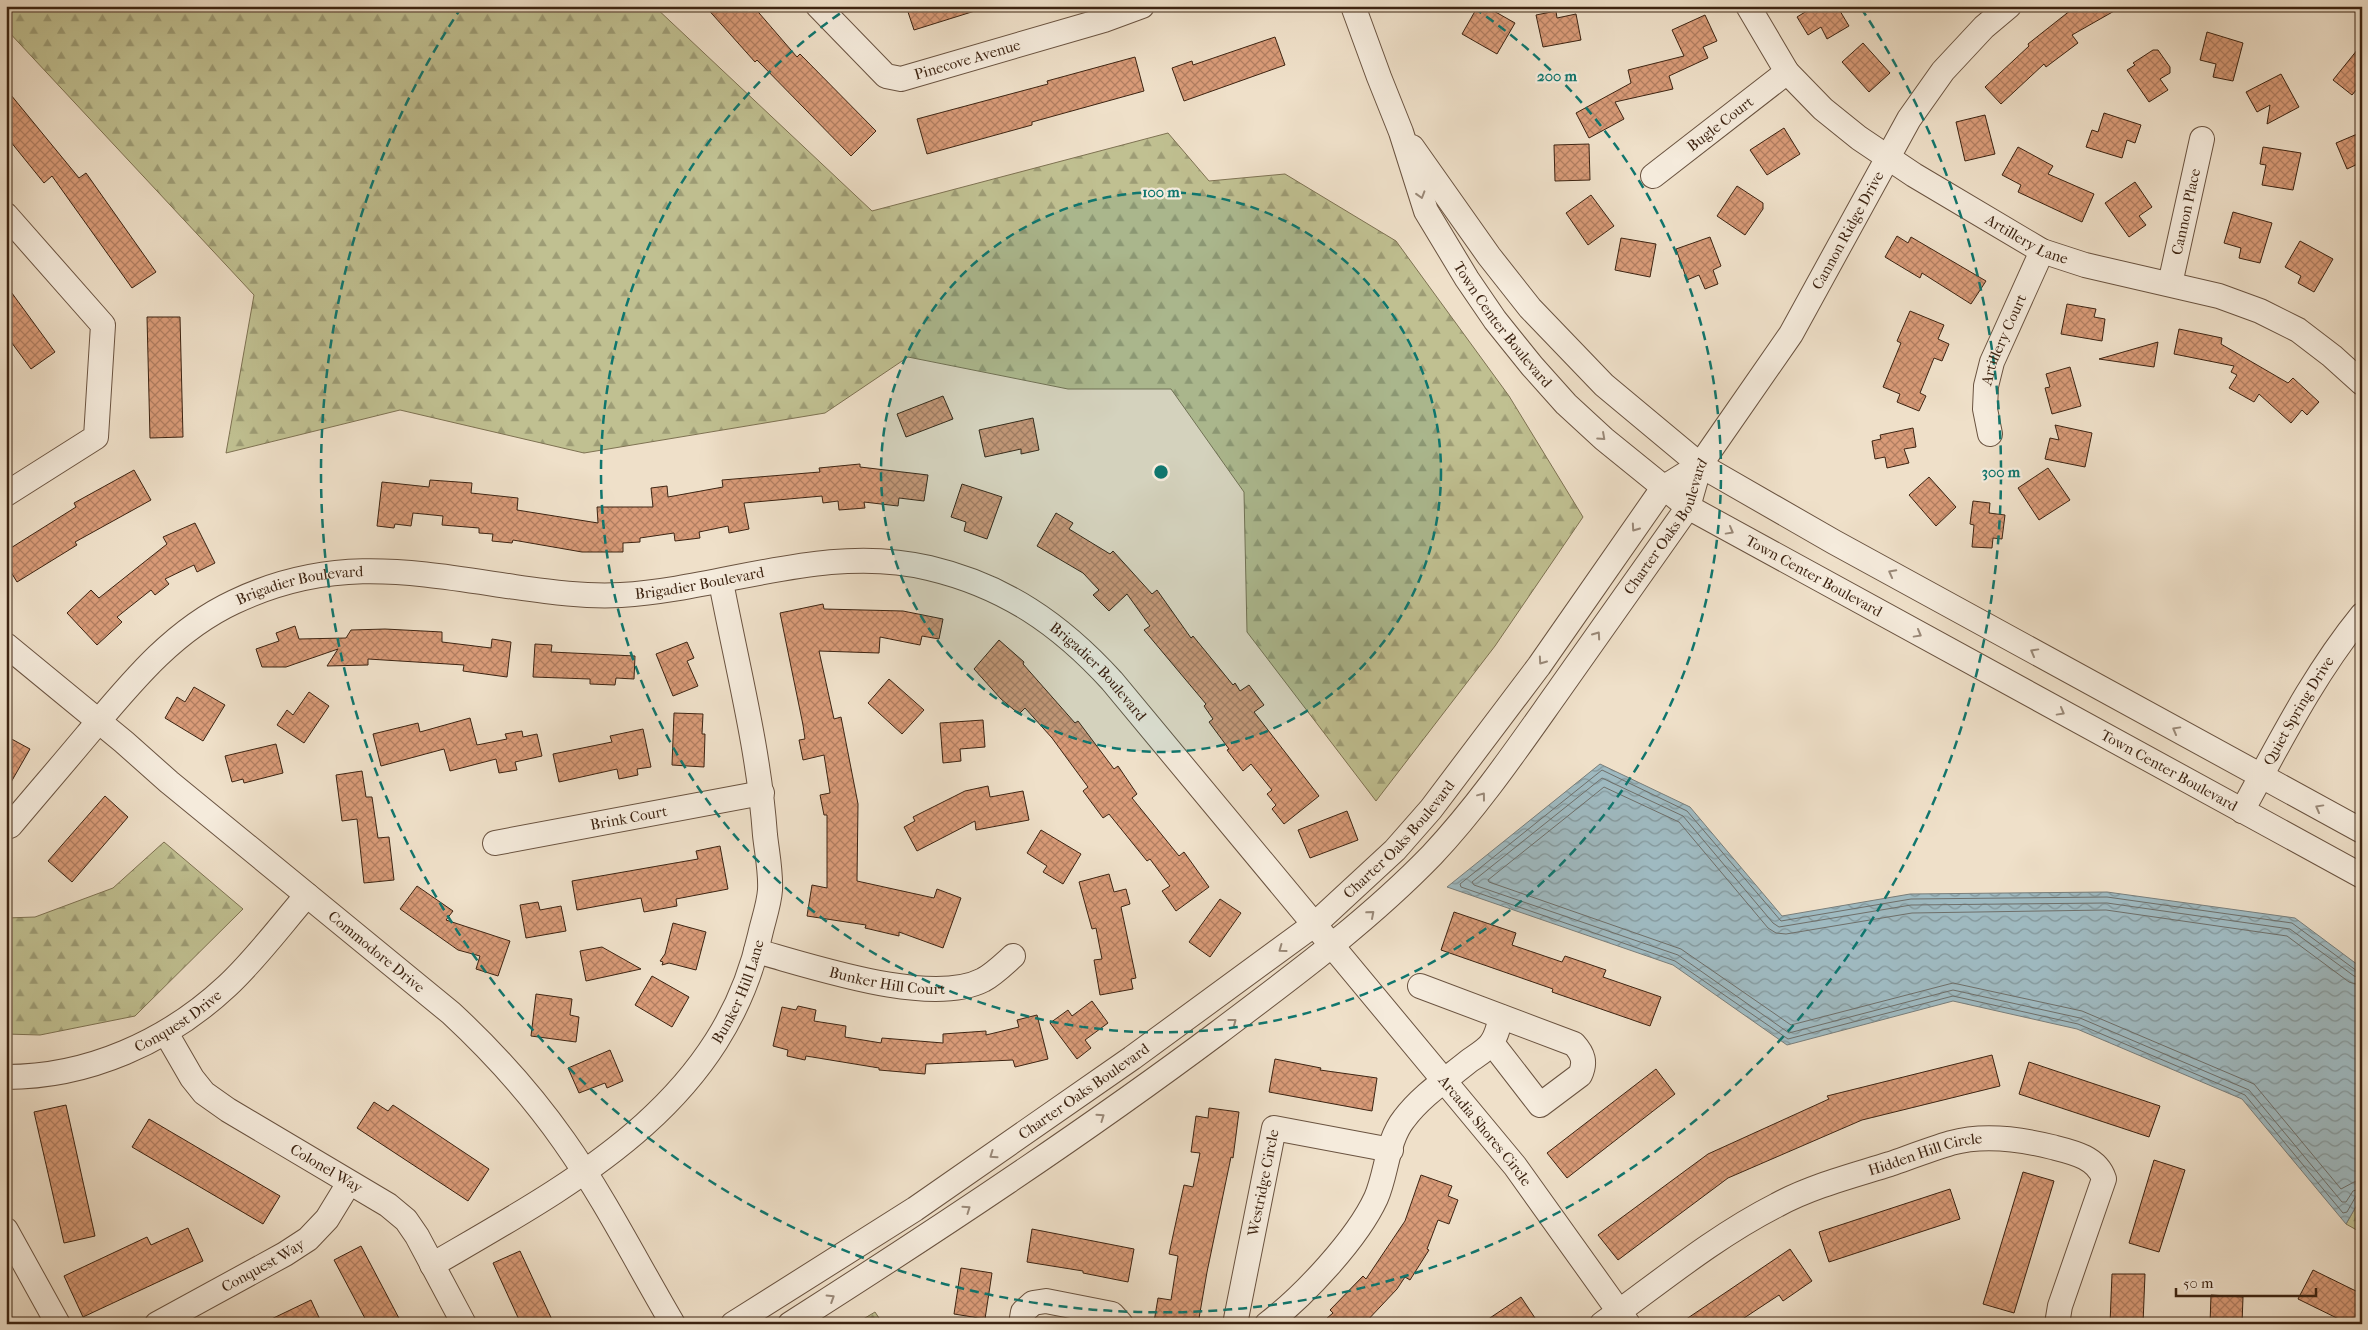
<svg xmlns="http://www.w3.org/2000/svg" width="2368" height="1330" viewBox="0 0 2368 1330" font-family="'IM FELL French Canon',serif">
<style>
.forest{fill:url(#forest-firs);stroke:#7e7252}
.water{fill:url(#water-waves);stroke:#787e7b}
.lines{fill:none;stroke-linecap:round;stroke-linejoin:round}
.shore{stroke:#6e6f6a;stroke-width:1}
.building{fill:url(#building-cross-hatch);stroke:#3d2412}
.minor-casing{stroke:#6a5340;stroke-width:26}
.minor{stroke:#f5ebdc;stroke-width:24}
.oneway{stroke:#987}
.ring{fill:none;stroke:#0f766e;stroke-width:2.5;stroke-dasharray:9 6}
.labels{text-anchor:middle;dominant-baseline:central;stroke-width:4.5;stroke-linejoin:round;paint-order:stroke}
.street-label{font-size:15px;fill:#3d2412;stroke:#f5ebdc}
.centre{fill:#0f766e;stroke:#f5ebdc;stroke-width:2.5}
.ring-label{font-size:15px;text-anchor:middle;font-weight:bold;fill:#0f766e;stroke:#f5ebdc;stroke-width:4.5;stroke-linejoin:round;paint-order:stroke}
</style>
<defs>
<pattern id="forest-firs" width="22" height="20" patternUnits="userSpaceOnUse" patternTransform="scale(1.25)"><rect width="22" height="20" fill="#c0c091"/><path d="M5 1l3.5 6h-7zM16 11l3.5 6h-7z" fill="#9d9c75"/></pattern>
<pattern id="water-waves" width="16" height="10" patternUnits="userSpaceOnUse" patternTransform="scale(1.25)"><rect width="16" height="10" fill="#9fbac1"/><path d="M0 5q4-4 8 0t8 0" fill="none" stroke="#83979b"/></pattern>
<pattern id="building-cross-hatch" width="8" height="8" patternUnits="userSpaceOnUse" patternTransform="scale(1.25)"><rect width="8" height="8" fill="#d99b78"/><path d="M0 0l8 8M0 8l8-8" fill="none" stroke="#b17e61"/></pattern>
</defs>
<rect width="100%" height="100%" fill="#efe0c9"/>
<filter id="stains"><feTurbulence type="fractalNoise" baseFrequency=".004" numOctaves="4"/><feColorMatrix values="0 0 0 0 .2 0 0 0 0 .09 0 0 0 0 .02 0 0 0 .5 -.17"/></filter>
<radialGradient id="worn" r=".72"><stop offset=".6" stop-color="#630" stop-opacity="0"/><stop offset="1" stop-color="#630" stop-opacity=".3"/></radialGradient>
<!-- forest -->
<path class="forest" d="M6 6H654L872 211 1168 133 1209 181 1285 174 1396 241 1509 396 1583 517 1495 646 1376 801 1247 632 1244 492 1171 389H1068L908 357 825 413 584 453 400 410 226 453 254 295 6 29Z
M164 842 243 909 135 1016 40 1035 6 1034V918L35 917 113 888Z
M2362 1196V1233L2346 1224Z
M875 1312 883 1324H855Z"/>
<!-- water -->
<path class="water" d="M1600 764 1690 807 1782 916 1910 894 2107 892 2295 918 2362 968V1196L2346 1224 2242 1099 2077 1029 1953 1001 1787 1045 1673 965 1447 887Z"/>
<g class="lines">
<!-- shore -->
<path class="shore" d="M2362 972 2357 971 2292 923 2107 897 1911 899 1781 921 1687 811 1602 770 1460 884 1461 887 1675 961 1788 1039 1953 996 2078 1024 2245 1095 2343 1213 2347 1212 2356 1196 2362 1195
M2362 978 2354 976 2290 929 2107 903 1911 905 1779 927 1773 923 1683 816 1602 778 1472 882 1474 885 1678 955 1789 1033 1953 990 2080 1018 2249 1090 2342 1202H2346L2353 1191 2362 1188
M2362 986 2349 982 2287 936 2106 910 1912 913 1786 934 1776 933 1768 928 1679 822 1604 787 1488 880 1489 882 1681 949 1791 1025 1953 983 2082 1011 2254 1084 2341 1189 2354 1182 2362 1181"/>
</g>
<!-- building -->
<path class="building" d="M705 6H753L797 57 800 54 876 131 851 156 757 60 755 62Z
M906 6H977L978 10 914 30Z
M1478 6H1485L1515 23 1497 54 1462 34Z
M1815 6H1837L1849 26 1827 39 1821 27 1808 35 1797 17Z
M2076 6H2123L2072 35 2078 43 2046 67 2044 64 2001 104 1985 87 2029 46 2028 44Z
M1556 11 1557 18 1576 14 1581 40 1543 47 1536 15Z
M1705 15 1717 41 1703 47 1708 58 1669 76 1673 89 1615 102 1624 119 1589 138 1576 113 1631 83 1628 70 1684 56 1672 30Z
M2207 32 2243 43 2233 81 2213 77 2216 64 2200 60Z
M1275 37 1285 65 1184 101 1172 68 1192 61 1193 65Z
M1863 43 1890 73 1869 92 1842 62Z
M2362 44V83L2352 95 2333 80Z
M2153 50H2158L2170 67V73L2160 79 2168 90 2149 102 2127 70 2135 65 2133 63Z
M1135 57 1144 91 1032 122V125L927 154 917 119 1048 84 1047 81Z
M2281 74 2299 107 2267 124 2270 105 2257 112 2246 92Z
M6 89 79 178 86 173 156 272 132 288 52 176 44 183 6 136Z
M2104 113 2141 125 2135 143 2127 140 2122 158 2086 147 2092 130 2098 132Z
M1985 115 1995 154 1965 161 1956 122Z
M1784 128 1800 154 1767 175 1750 150Z
M2362 132V162L2347 169 2336 143Z
M1589 144 1590 180 1555 181 1554 145Z
M2018 147 2053 166 2048 174 2094 194 2082 222 2018 192 2021 185 2002 175Z
M2263 147 2301 153 2293 190 2262 185 2266 165 2260 164Z
M2135 182 2152 207 2139 216 2146 225 2129 237 2105 203Z
M1737 186 1763 203V209L1745 235 1717 216Z
M1591 195 1614 226 1588 245 1566 213Z
M2233 212 2272 223 2260 263 2239 258 2241 248 2224 243Z
M1897 236 1908 243 1911 237 1986 281 1971 304 1922 273 1920 278 1885 257Z
M1710 237 1721 266 1713 270 1718 284 1705 289 1699 275 1687 280 1676 249Z
M1621 238 1656 244 1650 277 1615 270Z
M2300 241 2333 259 2314 292 2298 283 2301 276 2285 267Z
M6 285 55 352 31 369 6 335Z
M2067 304 2096 309 2094 317 2105 319 2102 341 2061 334Z
M1910 311 1944 325 1938 339 1949 344 1942 361 1934 358 1920 393 1926 396 1919 411 1897 402 1900 394 1883 387 1901 343 1897 341Z
M147 317H180L183 437 150 438Z
M2179 329 2222 338 2221 344 2288 383 2293 378 2319 402 2307 415 2302 410 2291 423 2259 394 2254 402 2229 388 2237 375 2231 372 2234 366 2174 354Z
M2158 342 2154 367 2099 359Z
M2070 367 2081 406 2052 414 2045 388 2050 387 2046 374Z
M943 396 953 419 906 437 897 414Z
M1033 418 1039 450 1021 454V449L985 457 979 430Z
M2055 425 2092 433 2085 467 2045 459 2050 438 2059 440Z
M1913 428 1916 447 1904 449 1909 463 1887 468 1885 457 1875 459 1872 441 1881 439 1880 435Z
M860 464V467L928 475 924 501 899 498 898 506 864 502 865 508 839 510 838 501 823 503 822 496 744 503 749 529 729 533 728 526 699 532 700 538 675 541 674 533 640 538V542L623 543V552H582L513 540 512 543 492 541 493 534 479 533V528L442 525 443 516 413 513 411 526 395 524 394 528 377 526 382 482 429 487 430 480 472 483 471 493 518 498 517 510 598 523 597 507H653L651 488 667 486 668 497 723 487 722 480 820 472 819 468Z
M2048 468 2070 500 2039 520 2018 488Z
M134 470 151 500 75 542 77 545 17 582 6 564V551L76 507 74 503Z
M1929 477 1956 507 1936 526 1909 495Z
M962 484 1002 497 987 539 964 531 966 522 951 517Z
M1973 501 1990 503 1989 513 2005 515 2002 539 1993 538 1992 548 1972 547 1974 525 1970 524Z
M1056 513 1073 523 1069 529 1110 554 1113 551 1152 594 1157 590 1191 638 1193 636 1233 685 1235 683 1240 691 1249 685 1264 705 1254 712 1319 796 1284 824 1272 809 1276 805 1267 794 1272 790 1251 764 1243 771 1227 750 1229 749 1209 722 1213 719 1204 706 1206 704 1144 630 1150 626 1127 594 1109 611 1093 595 1099 590 1083 573 1037 546Z
M195 523 215 563 197 572 194 565 165 579 169 584 155 595 151 590 117 617 122 622 97 645 67 613 91 590 99 598 167 544 163 537Z
M823 604 824 609 903 611 943 619 939 639 922 636 920 645 880 637 879 653 819 651 834 719 841 717 858 804 857 881 934 898 937 889 961 898 943 948 899 932V936L865 928 866 925 807 916 812 885 827 888V815H824L820 795 830 793 824 755 803 760 799 740 805 739 803 725 780 613Z
M295 626 299 639 346 638 351 630 385 629 442 632V642L491 648 492 639 511 642 507 677 463 671 464 665 368 659V665L327 666 338 649 286 667H262L256 649 279 641 276 633Z
M999 640 1024 662 1023 664 1075 723 1078 721 1114 769 1118 766 1137 794 1132 798 1179 856 1184 852 1209 887 1176 911 1162 891 1170 886 1150 859 1147 861 1109 814 1103 818 1083 791 1088 787 1052 738 1025 708 1019 714 1001 699 974 669Z
M687 642 694 658 687 661 698 686 673 696 656 654Z
M535 644 552 645 551 652 635 656 634 679 616 678 615 685 590 684V679L533 677Z
M889 679 924 710 902 734 868 703Z
M194 687 225 705 203 741 165 718 177 697 185 702Z
M309 692 329 706 304 743 277 725 287 710 293 715Z
M674 713 703 714 702 734H705L704 767 672 765Z
M470 718 477 745 507 739 505 734 522 731 523 737 537 734 542 756 515 762 517 770 499 773 496 759 450 771 444 749 381 766 373 734 418 723 420 732Z
M983 720 985 747 960 749 961 761 943 763 940 723Z
M643 729 651 767 637 769 638 775 619 779 617 769 559 782 553 754 612 742 610 736Z
M6 736 30 749 6 791Z
M276 744 283 773 244 783 243 779 232 782 225 756Z
M362 771 366 797H372L378 838 389 837 394 880 364 883 357 819 342 821 336 775Z
M988 786 990 797 1023 791 1029 820 976 830 975 821 917 851 904 827 915 821 913 817 965 791Z
M105 796 128 817 72 882 48 861Z
M1347 811 1358 840 1310 858 1298 830Z
M1041 830 1081 854 1063 884 1043 872 1047 866 1027 853Z
M720 846 728 889 676 899 677 906 644 912 641 898 577 910 572 881 698 859 696 851Z
M1109 874 1114 892 1126 889 1130 904 1121 907 1136 978 1131 979 1133 989 1100 995 1094 960 1102 959 1096 928 1092 929 1079 882Z
M417 886 453 911 446 920 510 941 498 976 476 969 480 956 458 950 400 909Z
M1220 899 1241 913 1210 957 1189 942Z
M538 902 540 910 561 906 566 931 526 938 520 905Z
M1454 912 1516 933 1512 945 1562 962 1565 956 1606 970 1603 977 1661 997 1650 1026 1552 992 1553 989 1441 950Z
M673 923 706 932 696 970 669 963 662 965 663 962 660 961 665 954Z
M602 947 641 969 586 981 580 951Z
M652 976 689 997 672 1027 635 1005Z
M536 994 572 999 570 1015 579 1017 576 1042 531 1036Z
M1092 1001 1108 1023 1085 1040 1091 1048 1077 1059 1050 1023 1068 1010 1072 1016Z
M798 1006 816 1010 814 1021 846 1026 845 1037 881 1043 882 1038 943 1043V1034L986 1031V1035L1019 1027 1017 1020 1037 1015 1048 1059 1015 1067 1013 1060 926 1064 925 1074 879 1070V1068L806 1056 805 1060 787 1056 788 1050 773 1046 782 1007 796 1010Z
M610 1050 623 1081 607 1088 605 1083 579 1093 568 1068Z
M1992 1055 2000 1086 1862 1120 1728 1178 1618 1260 1598 1235 1708 1154 1829 1099 1827 1096Z
M1275 1059 1321 1068 1320 1070 1377 1078 1372 1111 1269 1092Z
M2029 1062 2160 1106 2149 1137 2019 1094Z
M1656 1069 1675 1094 1567 1178 1547 1153Z
M374 1102 388 1111 393 1105 489 1169 468 1201 357 1128Z
M66 1105 95 1236 64 1243 34 1112Z
M1209 1108 1239 1112 1233 1158 1231 1157 1207 1272 1198 1324 1154 1322 1158 1298 1171 1300 1178 1256 1169 1254 1184 1185 1193 1187 1200 1153 1191 1152 1196 1116 1208 1118Z
M149 1119 280 1196 263 1224 132 1147Z
M2154 1160 2185 1170 2159 1252 2129 1243Z
M2023 1172 2054 1181 2014 1313 1983 1304Z
M1421 1175 1452 1186 1448 1196 1458 1200 1449 1224 1438 1220 1427 1249 1429 1250 1410 1280 1405 1277 1397 1289 1364 1324H1320L1333 1313 1330 1310 1363 1276 1366 1279 1405 1221Z
M1950 1189 1960 1219 1829 1262 1819 1232Z
M188 1228 203 1261 83 1317 64 1276 147 1237 151 1245Z
M1032 1229 1134 1249 1128 1282 1083 1273V1271L1027 1262Z
M361 1246 402 1324H368L334 1260Z
M1790 1249 1812 1281 1783 1301 1779 1295 1735 1324H1679Z
M520 1251 554 1324H521L493 1263Z
M961 1268 992 1273 985 1319 954 1314Z
M2313 1270 2362 1294V1324H2349L2298 1299Z
M2112 1274H2145L2143 1324H2110Z
M2211 1295 2243 1297 2242 1324H2210Z
M1521 1297 1539 1324H1481Z
M311 1300 322 1324H261Z"/>
<g class="lines">
<!-- minor casing -->
<g class="minor-casing">
<g id="minor">
<path id="s1" d="M818 6 886 76 901 79 1104 20 1142 6"/>
<path id="s2" d="M1353 6 1379 77 1401 132 1426 211 1467 279 1495 320 1532 366 1566 404 1604 439 1688 507 2362 876"/>
<path id="s3" d="M1748 6 1787 72 1823 109 1859 138 1914 175 2042 251 2085 265 2219 296 2260 311 2298 330 2332 356 2362 383"/>
<path d="M1412 147 1489 256 1530 308 1604 385 1700 465 1834 542 2362 831"/>
<path id="s4" d="M1653 176 1787 72"/>
<path d="M6 215 103 325 96 437 6 494"/>
<path id="s5" d="M2170 284 2202 139"/>
<path id="s6" d="M1990 434 1985 409 1986 386 1992 362 2042 251"/>
<path id="s7" d="M6 645 124 742 169 782 451 1013C493 1052 531 1094 564 1141 605 1199 637 1263 673 1324"/>
<path id="s8" d="M2242 811C2279 744 2313 675 2362 615"/>
<path id="s9" d="M6 824 10 826C36 795 62 765 87 735 130 684 172 631 234 602 333 555 412 572 515 587 550 592 586 597 621 595 724 589 826 543 929 568 1005 586 1060 624 1112 681L1515 1166 1628 1324"/>
<path id="s10" d="M495 843 762 793"/>
<path id="s11" d="M756 951C812 966 930 1007 983 980 994 974 1004 964 1013 956"/>
<path d="M1420 986 1574 1044C1583 1054 1586 1062 1580 1075L1540 1105 1492 1043"/>
<path id="s12" d="M166 1033 192 1078 204 1093 228 1110 388 1205 406 1220 417 1236 464 1324"/>
<path id="s13" d="M6 1077C88 1077 167 1042 227 986 256 959 281 925 307 895"/>
<path d="M6 1230 58 1324"/>
<path id="s14" d="M432 1265C571 1184 722 1106 760 935 763 921 769 905 770 890 771 872 767 853 765 835 759 750 737 666 721 582"/>
<path id="s15" d="M157 1324 285 1254 308 1239 327 1219 349 1183"/>
<path id="s16" d="M733 1324 915 1209 1132 1058 1315 924 1395 850 1431 809 1539 666 1663 488 1700 465"/>
<path id="s17" d="M790 1324C936 1231 1080 1136 1219 1032 1293 976 1367 922 1432 855 1478 806 1517 749 1556 694 1600 631 1644 569 1688 507L1700 465 1791 334 1909 119 1943 71 1984 27 2009 6"/>
<path d="M1021 1324 1023 1312 1033 1303 1046 1301 1112 1314 1121 1324"/>
<path id="s18" d="M1235 1324 1274 1128 1391 1150"/>
<path d="M1267 1324C1304 1296 1357 1239 1376 1198 1387 1173 1387 1140 1404 1119 1421 1096 1447 1079 1469 1061 1476 1056 1488 1049 1492 1042 1497 1035 1499 1025 1501 1017"/>
<path id="s19" d="M1602 1324C1659 1283 1714 1237 1777 1205 1812 1186 1852 1176 1890 1164 1910 1157 1931 1149 1951 1143 1984 1134 2020 1139 2052 1147 2072 1152 2097 1157 2104 1179L2060 1306 2057 1324"/>
</g>
</g>
<!-- minor -->
<use href="#minor" class="minor"/>
</g>
<!-- one-way arrows -->
<defs><path id="oneway-chevron" d="M-2-3.5L2.5 0L-2 3.5" fill="none" stroke-width="1.6" stroke-linecap="round" stroke-linejoin="round" transform="scale(1.25)"/></defs>
<g class="oneway">
<use href="#oneway-chevron" transform="translate(1421 195) rotate(73)"/>
<use href="#oneway-chevron" transform="translate(1602 437) rotate(42)"/>
<use href="#oneway-chevron" transform="translate(1635 528) rotate(125)"/>
<use href="#oneway-chevron" transform="translate(1730 531) rotate(29)"/>
<use href="#oneway-chevron" transform="translate(1892 573) rotate(-152)"/>
<use href="#oneway-chevron" transform="translate(1918 634) rotate(29)"/>
<use href="#oneway-chevron" transform="translate(1597 635) rotate(-55)"/>
<use href="#oneway-chevron" transform="translate(2034 652) rotate(-151)"/>
<use href="#oneway-chevron" transform="translate(1542 661) rotate(125)"/>
<use href="#oneway-chevron" transform="translate(2061 712) rotate(29)"/>
<use href="#oneway-chevron" transform="translate(2176 730) rotate(-151)"/>
<use href="#oneway-chevron" transform="translate(1482 796) rotate(-53)"/>
<use href="#oneway-chevron" transform="translate(2319 808) rotate(-151)"/>
<use href="#oneway-chevron" transform="translate(1371 914) rotate(-41)"/>
<use href="#oneway-chevron" transform="translate(1282 949) rotate(144)"/>
<use href="#oneway-chevron" transform="translate(1233 1022) rotate(-37)"/>
<use href="#oneway-chevron" transform="translate(1101 1117) rotate(-35)"/>
<use href="#oneway-chevron" transform="translate(993 1155) rotate(145)"/>
<use href="#oneway-chevron" transform="translate(967 1209) rotate(-35)"/>
<use href="#oneway-chevron" transform="translate(831 1298) rotate(-32)"/>
</g>
<!-- distance rings -->
<circle cx="1161" cy="472" r="280" fill="#0f766e" fill-opacity=".12"/>
<g class="ring">
<circle cx="1161" cy="472" r="280"/>
<path d="M1474 8A560 560 0 1 1 848 8"/>
<path d="M1861 8A840 840 0 1 1 461 8"/>
</g>
<g class="labels">
<!-- street labels -->
<g class="street-label">
<text stroke="none"><textPath href="#s1" startOffset="182">Pinecove Avenue</textPath></text>
<text stroke="none"><textPath href="#s4" startOffset="85">Bugle Court</textPath></text>
<text stroke="none"><textPath href="#s5" startOffset="74">Cannon Place</textPath></text>
<text stroke="none"><textPath href="#s17" startOffset="1550">Cannon Ridge Drive</textPath></text>
<text stroke="none"><textPath href="#s3" startOffset="371">Artillery Lane</textPath></text>
<text stroke="none"><textPath href="#s2" startOffset="355">Town Center Boulevard</textPath></text>
<text stroke="none"><textPath href="#s6" startOffset="98">Artillery Court</textPath></text>
<text stroke="none"><textPath href="#s17" startOffset="1201">Charter Oaks Boulevard</textPath></text>
<text stroke="none"><textPath href="#s2" startOffset="760">Town Center Boulevard</textPath></text>
<text stroke="none"><textPath href="#s9" startOffset="796">Brigadier Boulevard</textPath></text>
<text stroke="none"><textPath href="#s9" startOffset="392">Brigadier Boulevard</textPath></text>
<text stroke="none"><textPath href="#s9" startOffset="1230">Brigadier Boulevard</textPath></text>
<text stroke="none"><textPath href="#s8" startOffset="115">Quiet Spring Drive</textPath></text>
<text stroke="none"><textPath href="#s2" startOffset="1165">Town Center Boulevard</textPath></text>
<text stroke="none"><textPath href="#s10" startOffset="136">Brink Court</textPath></text>
<text stroke="none"><textPath href="#s16" startOffset="826">Charter Oaks Boulevard</textPath></text>
<text stroke="none"><textPath href="#s7" startOffset="481">Commodore Drive</textPath></text>
<text stroke="none"><textPath href="#s11" startOffset="135">Bunker Hill Court</textPath></text>
<text stroke="none"><textPath href="#s14" startOffset="420">Bunker Hill Lane</textPath></text>
<text stroke="none"><textPath href="#s13" startOffset="184">Conquest Drive</textPath></text>
<text stroke="none"><textPath href="#s16" startOffset="421">Charter Oaks Boulevard</textPath></text>
<text stroke="none"><textPath href="#s9" startOffset="1831">Arcadia Shores Circle</textPath></text>
<text stroke="none"><textPath href="#s19" startOffset="369">Hidden Hill Circle</textPath></text>
<text stroke="none"><textPath href="#s12" startOffset="215">Colonel Way</textPath></text>
<text stroke="none"><textPath href="#s18" startOffset="144">Westridge Circle</textPath></text>
<text stroke="none"><textPath href="#s15" startOffset="121">Conquest Way</textPath></text>
</g>
</g>
<circle cx="1161" cy="472" r="8" class="centre"/>
<g class="ring-label">
<text x="1557" y="81">200 m</text>
<text x="1161" y="197">100 m</text>
<text x="2001" y="477">300 m</text>
</g>
<!-- margin -->
<rect width="2368" height="1330" fill="none" stroke="#efe0c9" stroke-width="25"/>
<rect x="8" y="8" width="2353" height="1315" fill="none" stroke="#3d2412" stroke-width="2.5"/>
<rect x="12" y="12" width="2343" height="1305" fill="none" stroke="#3d2412"/>
<!-- scale -->
<path d="M2176 1288v8h140v-8" fill="none" stroke="#3d2412" stroke-width="2.5"/>
<text x="2183" y="1288" font-size="15" fill="#3d2412" stroke="#f5ebdc" stroke-width="4" paint-order="stroke">50 m</text>
<rect width="100%" height="100%" filter="url(#stains)"/>
<rect width="100%" height="100%" fill="url(#worn)"/>
</svg>
